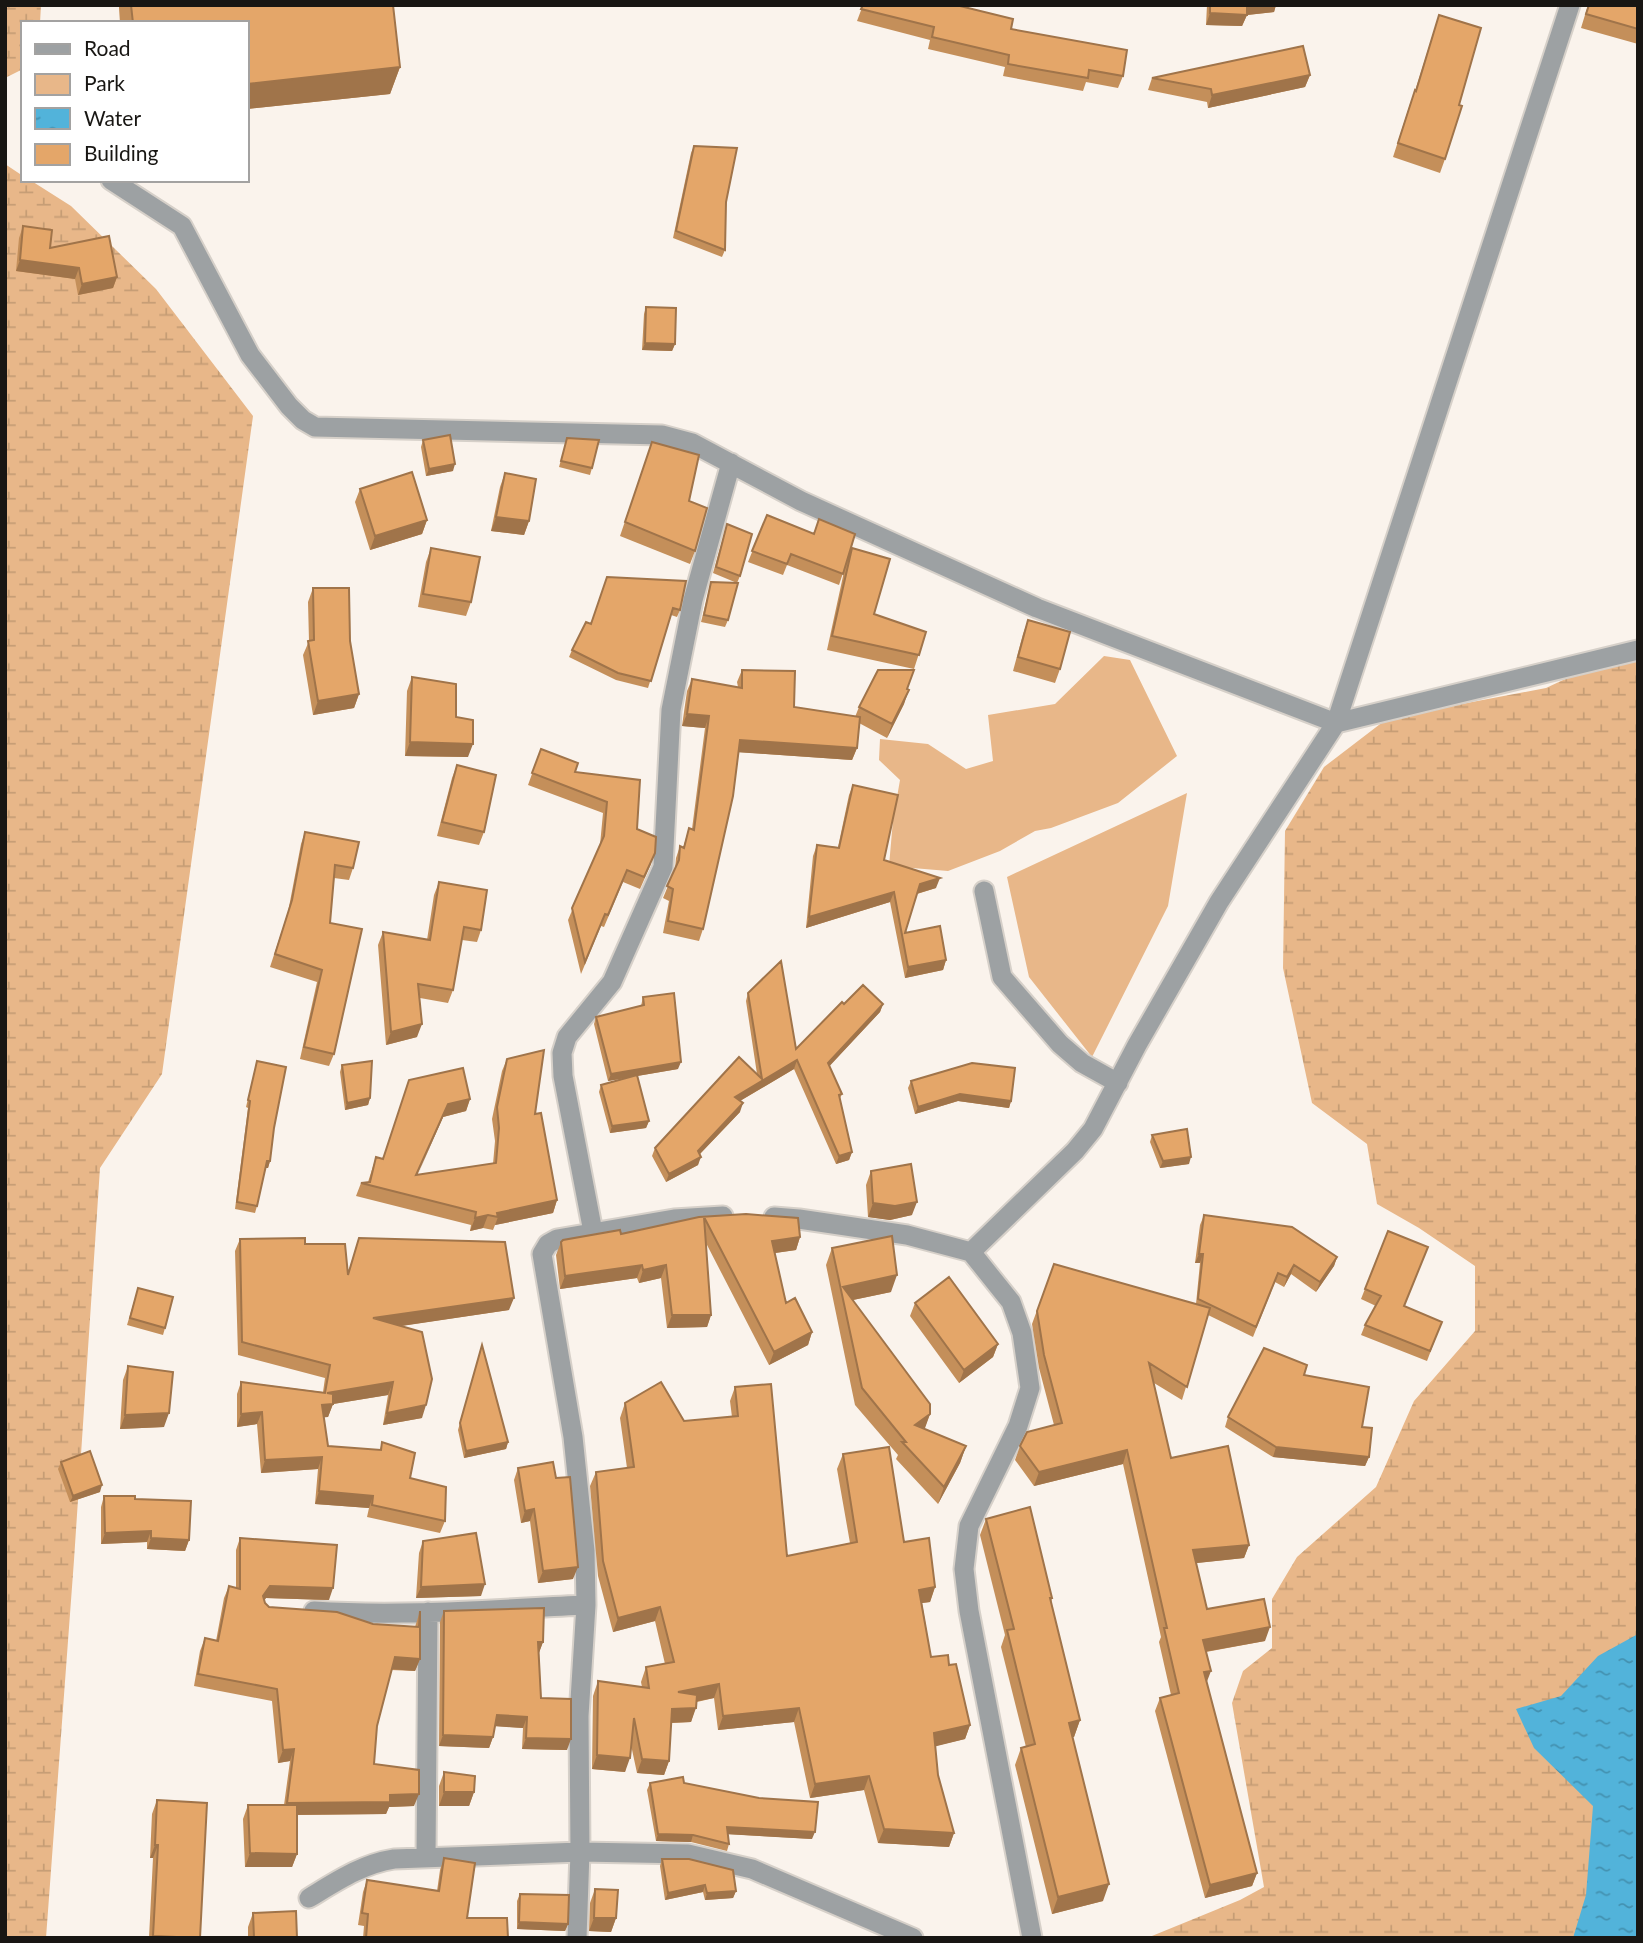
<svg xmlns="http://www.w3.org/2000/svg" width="1643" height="1943" viewBox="0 0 1643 1943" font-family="Lato,sans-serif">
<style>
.green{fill:#e8b789}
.wetland{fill:url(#wetland-marsh)}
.water{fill:url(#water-ripples)}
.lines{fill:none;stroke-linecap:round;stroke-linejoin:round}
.minor-casing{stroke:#d6d0c9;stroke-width:23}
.minor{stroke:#9da1a3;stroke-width:19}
.wall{fill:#c48f5a}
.shaded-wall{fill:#a0744a}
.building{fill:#e4a669;stroke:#a0744a;stroke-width:2}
</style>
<defs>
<pattern id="wetland-marsh" width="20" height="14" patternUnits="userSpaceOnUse" patternTransform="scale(1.75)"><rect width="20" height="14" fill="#e8b789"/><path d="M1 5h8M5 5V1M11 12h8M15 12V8" fill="none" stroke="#c69d75"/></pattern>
<pattern id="water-ripples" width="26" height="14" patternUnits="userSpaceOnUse" patternTransform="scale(1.75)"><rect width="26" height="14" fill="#52b3da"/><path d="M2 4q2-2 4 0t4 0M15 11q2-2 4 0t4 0" fill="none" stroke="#4391b0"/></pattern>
</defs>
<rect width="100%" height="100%" fill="#faf3ec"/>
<!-- green -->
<path class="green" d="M1104 656 1130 660 1177 756 1118 803 1051 828 1035 831 1000 851 948 871 889 866 893 820 900 780 879 760 880 739 928 744 966 769 993 761 988 715 1055 704Z
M1187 793 1168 906 1092 1057 1029 977 1007 877Z"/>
<!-- wetland -->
<path class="wetland" d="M5 5H41L40 23H23V69L5 78Z
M5 164 23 176V180H30L71 206 156 289 253 416 162 1074 100 1168 74 1560 46 1938H5Z
M1638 645V1938H1147L1240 1900 1264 1887 1232 1703 1243 1671 1272 1648V1599L1297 1557 1376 1487 1414 1401 1475 1331V1266L1419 1228 1377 1204 1367 1144 1312 1103 1283 968 1285 831 1324 767 1388 718 1546 688Z"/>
<!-- water -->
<path class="water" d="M1638 1634V1938H1573L1586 1895 1593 1806 1534 1748 1516 1709 1561 1696 1598 1656Z"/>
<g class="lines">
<!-- minor casing -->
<g class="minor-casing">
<path id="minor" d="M111 180 182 226 250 355 289 406 303 420 315 427 662 435 692 443 801 501 1037 608 1336 723 1570 5
M984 891 1002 977 1060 1044 1082 1063 1118 1083
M723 1216 674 1219 557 1239 548 1244 542 1254 573 1437 585 1551 586 1605 579 1716 580 1852 688 1854 752 1869 913 1938
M774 1217 799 1219 907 1235 971 1252 1011 1302 1022 1333 1030 1388 1018 1426 969 1526 964 1569 969 1611 1032 1938
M593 1232 563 1076 562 1053 567 1037 612 982 663 867 671 710 693 600 731 463
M971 1252 1075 1151 1093 1129 1137 1045 1219 902 1336 723 1638 650
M314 1611C404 1617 496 1609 586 1605
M426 1857 428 1612
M309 1898C337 1881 362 1864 394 1859L580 1852 577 1938"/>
</g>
<!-- minor -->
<use href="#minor" class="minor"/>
</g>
<!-- wall -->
<path class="wall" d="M119 5H393L400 67 390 94 247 109V23H120L119 8Z
M863 5 1011 29 1123 76 1118 88 1086 82 1083 91 1003 76 1005 67 928 49 930 40 857 21Z
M1207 5H1276L1274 12 1247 15 1242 26 1206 25Z
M1588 5H1638V44L1581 28Z
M1439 15 1459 105 1445 159 1440 173 1393 157 1410 104 1415 91Z
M1310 75 1305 87 1208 108 1207 102 1148 90 1152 78Z
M694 146 726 202 725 250 722 257 673 238 691 153Z
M23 226 50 248 117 277 113 288 78 295 75 279 16 271 19 238Z
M646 307 675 344 672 351 642 350 644 314Z
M567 438 592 468 590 475 559 467Z
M423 440 453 471 426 476 421 447Z
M652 442 689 501 695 551 690 564 620 536Z
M505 473 529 521 524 535 491 531 500 487Z
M360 489 427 520 422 534 370 550 355 502Z
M767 515 848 557 852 548 874 614 926 632 914 669 827 650 845 567 839 585 787 565 783 575 748 562Z
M727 524 740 576 737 583 713 573Z
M431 548 471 602 466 616 418 607 426 562Z
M607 577 680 610 677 617 671 615 648 688 616 680 569 657 572 650 591 624Z
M711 582 728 620 725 627 701 622Z
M313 588 350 641 359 694 354 708 313 715 303 655 309 641 308 602Z
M1028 620 1060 669 1055 683 1013 671 1023 634Z
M742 670 794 707 855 717 859 707 907 689 904 704 887 738 859 723 857 748 852 760 738 752 703 929 699 941 663 933 669 901 663 898 675 869 676 858 680 846 683 848 689 828 692 829 705 728 682 726 687 691 692 679 738 687 737 682Z
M412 677 456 717 468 757 405 756 407 691Z
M541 749 575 772 637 829 651 864 640 889 623 882 604 927 601 926 581 974 568 920 600 845 603 813 528 785Z
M457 765 484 832 479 845 437 836 452 778Z
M853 785 884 860 936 888 917 894 905 933 946 960 943 970 905 978 890 902 806 928 813 856 817 845 838 847 849 795Z
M305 832 353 868 349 880 334 878 330 923 334 1054 329 1066 300 1059 317 982 270 967 288 912 301 844Z
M439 882 481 930 477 942 462 940 453 990 448 1003 420 998 417 1037 386 1045 378 945 383 932 427 940 434 895Z
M748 993 796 1049 844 1004H883L880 1012 829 1066 842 1094 840 1098 852 1152 849 1160 836 1164 794 1069 740 1101V1112L700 1154 698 1165 666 1182 652 1156 655 1148 757 1074 746 1001Z
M643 997 678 1069 637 1076 649 1121 646 1128 610 1133 599 1092 601 1085 632 1077 608 1081 594 1024 596 1017 641 1006Z
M507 1059 535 1114 557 1200 553 1213 495 1225 493 1230 483 1228 470 1231 471 1225 356 1196 361 1183 368 1182 376 1157 383 1159 409 1080 470 1099 466 1111 443 1117 417 1175 493 1164 495 1141 492 1119 502 1071Z
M257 1061 274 1128 270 1161 268 1168H265L257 1206 255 1213 235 1209 248 1108 246 1107Z
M342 1065 370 1098 368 1105 345 1110 340 1072Z
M911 1081 1011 1101 1009 1108 958 1101 915 1114 908 1088Z
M1152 1135 1189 1164 1160 1168 1150 1142Z
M871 1171 912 1215 890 1220 868 1217 866 1185Z
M1204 1215 1337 1257 1334 1266 1316 1292 1291 1274 1284 1287 1275 1282 1253 1337 1208 1315 1182 1400 1154 1383 1171 1458 1249 1545 1244 1558 1196 1563 1207 1609 1265 1641 1206 1652V1683L1257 1873 1252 1886 1205 1898 1155 1711 1160 1698 1171 1695 1159 1642 1161 1637 1123 1464 1034 1486 1015 1460 1020 1446 1054 1425 1039 1368 1032 1324 1054 1264 1196 1304 1200 1263H1195L1200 1225Z
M699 1217 800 1237 796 1250 775 1253 786 1303 812 1332 808 1345 769 1365 706 1243 711 1315 707 1327 667 1328 661 1278 639 1283 637 1278 560 1289 556 1255 561 1242 621 1234Z
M1388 1231 1404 1307 1438 1332 1427 1361 1361 1335 1365 1325 1376 1306 1361 1299Z
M359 1238 509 1310 400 1326 422 1418 383 1425 388 1395 333 1404 328 1417H324L328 1446 380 1450 382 1442 445 1521 440 1533 367 1517 369 1508 315 1504 318 1469 261 1473 257 1424 237 1427V1394L241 1382 323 1392 325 1378 238 1355 235 1251 240 1239 305 1244 348 1273Z
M832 1248 891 1292 853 1300 930 1414 924 1429 966 1446 960 1463 938 1504 896 1459 898 1455 855 1405 826 1265Z
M138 1288 165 1328 163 1335 127 1325Z
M915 1303 998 1344 993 1357 959 1383 910 1316Z
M482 1345 508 1442 506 1449 464 1458 458 1430Z
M128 1366 164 1427 120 1429 123 1380Z
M1304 1375 1362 1427 1369 1457 1365 1466 1273 1457 1225 1427 1228 1417Z
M735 1387 787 1556 850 1543 837 1469 843 1454 935 1587 930 1602 922 1603 931 1657 949 1665 970 1725 965 1739 935 1746 938 1775 954 1833 949 1847 878 1843 864 1790 810 1798 794 1722 718 1730 714 1698 697 1702 691 1722 671 1723 669 1761 664 1775 637 1773 631 1745 625 1772 592 1769 593 1696 598 1681 642 1687 641 1682 646 1667 665 1664 655 1621 613 1632 598 1576 590 1486 596 1472 627 1468 620 1418 625 1403 684 1421 732 1417 730 1401Z
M61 1462 100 1492 70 1502 58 1469Z
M518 1468 573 1579 538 1583 530 1521 521 1523 514 1480Z
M104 1496 135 1499 189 1540 185 1551 147 1549V1542L101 1544V1507Z
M986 1519 1052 1598 1051 1603 1080 1720 1074 1737H1072L1103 1901 1052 1914 1015 1765 1021 1748 1026 1747 1001 1647 1005 1635 980 1535Z
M240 1538 329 1600 266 1598 264 1600 265 1603 269 1607 373 1624 415 1627 420 1611V1659L415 1671 391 1670 377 1726 374 1764 414 1806 389 1807 386 1814 297 1815V1854L292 1867H245L243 1819 248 1805H284L290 1761 278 1763 272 1701 194 1686 200 1651 205 1638 216 1641 224 1598 229 1586 236 1588V1550Z
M423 1541 481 1596 416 1598 419 1553Z
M444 1611 543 1642 539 1652 541 1698 567 1750 522 1749 523 1728 495 1726 493 1737 489 1748 439 1746 440 1622Z
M444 1772 474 1792 469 1806H439V1786Z
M650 1783H684L812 1839 728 1834 729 1844 727 1851 691 1842 656 1841 647 1790Z
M157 1800 200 1938H149L153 1858H150L152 1814Z
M444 1858 467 1918 508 1938H363L364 1926 358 1925 363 1892 367 1880 437 1891 440 1870Z
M662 1859 736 1891 733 1898 705 1900 703 1892 665 1900 660 1866Z
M595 1889 616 1918 611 1932 589 1931 590 1903Z
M520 1894 568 1924 565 1931 517 1929V1901Z
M253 1913 297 1938H248V1927Z"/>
<!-- shaded-wall -->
<path class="shaded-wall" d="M1246 5H1276L1274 12 1247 15 1242 26 1206 25 1210 13Z
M400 67 390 94 247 109V84Z
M1310 75 1305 87 1208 108 1212 95Z
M20 260 79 268 75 279 16 271Z
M117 277 113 288 78 295 82 284Z
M645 343 675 344 672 351 642 350Z
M455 464 453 471 426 476 429 469Z
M496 517 529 521 524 535 491 531Z
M427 520 422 534 370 550 375 536Z
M909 690 904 704 887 738 892 724Z
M359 694 354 708 313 715 318 701Z
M687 714 709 716 705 728 682 726Z
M740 740 857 748 852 760 735 752Z
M410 742 473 744 468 757 405 756Z
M940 878 936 888 916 894 920 884Z
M894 892 890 902 806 928 809 917Z
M946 960 943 970 905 978 908 967Z
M883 1004 880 1012 825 1071 828 1063Z
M422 1024 417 1037 386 1045 391 1032Z
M797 1060 794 1069 733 1105 735 1097Z
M681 1062 678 1069 608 1081 611 1074Z
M960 1094 1011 1101 1009 1108 958 1101 915 1114 918 1107Z
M370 1098 368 1105 345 1110 347 1103Z
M470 1099 466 1111 443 1117 412 1188 448 1104Z
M743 1103 740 1112 695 1159 698 1151Z
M649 1121 646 1128 610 1133 612 1126Z
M852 1152 849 1160 836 1164 839 1156Z
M701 1157 698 1165 666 1182 669 1174Z
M1191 1157 1189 1164 1160 1168 1163 1161Z
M267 1161H270L268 1168H264Z
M557 1200 553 1213 495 1225 498 1217 497 1213Z
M917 1202 912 1215 890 1220 868 1217 873 1203Z
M488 1215 483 1228 470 1231 475 1218Z
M800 1237 796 1250 768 1254 772 1241Z
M1199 1254H1203L1200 1263H1195Z
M1337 1257 1334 1266 1316 1292 1320 1282Z
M642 1265 637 1278 560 1289 565 1276Z
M666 1265 661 1278 639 1283 643 1270Z
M1294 1265 1291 1274 1284 1287 1287 1277Z
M897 1275 891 1292 843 1302V1287Z
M514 1298 509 1310 368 1331 373 1318Z
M672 1315H711L707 1327 667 1328Z
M812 1332 808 1345 769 1365 774 1352Z
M998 1344 993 1357 959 1383 964 1370Z
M393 1382 388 1395 327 1405 333 1404 328 1417 318 1418 327 1393Z
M426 1405 422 1418 383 1425 387 1413Z
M262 1412 257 1424 237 1427 241 1414Z
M169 1413 164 1427 120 1429 125 1415Z
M930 1414 924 1431 915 1425Z
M508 1442 506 1449 464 1458 466 1451Z
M966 1446 960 1463 938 1504 944 1487Z
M1276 1447 1369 1457 1365 1466 1273 1457Z
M1127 1450 1123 1464 1034 1486 1039 1472Z
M322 1457 318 1469 261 1473 265 1460Z
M102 1485 100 1492 70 1502 73 1496Z
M319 1491 373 1496 369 1508 315 1504Z
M534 1509 530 1521 521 1523 525 1511Z
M151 1531 147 1542 101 1544 105 1533Z
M151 1538 189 1540 185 1551 147 1549Z
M1249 1545 1244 1558 1188 1564 1193 1550Z
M578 1567 573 1579 538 1583 543 1571Z
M485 1584 481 1596 416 1598 421 1587Z
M270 1586 333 1588 329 1600 266 1598 259 1608 263 1596Z
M935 1587 930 1602 914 1604 919 1590Z
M660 1607 655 1621 613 1632 618 1618Z
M1270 1627 1265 1641 1198 1653 1203 1640Z
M538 1642H543L539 1653Z
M395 1657 420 1659 415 1671 390 1669Z
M1211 1671 1206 1684 1204 1672Z
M719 1684 714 1698 673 1706 678 1692Z
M696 1708 691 1722 667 1723 672 1709Z
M799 1708 794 1722 718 1730 723 1716Z
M497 1715 527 1717 523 1728 493 1726Z
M1080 1720 1074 1737 1063 1740 1069 1723Z
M970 1725 965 1739 929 1748 934 1733Z
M443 1735 493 1737 489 1748 439 1746Z
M526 1738 571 1739 567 1750 522 1749Z
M294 1749 290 1761 278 1763 283 1750Z
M597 1755 630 1758 625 1772 592 1769Z
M642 1759 669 1761 664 1775 637 1773Z
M869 1776 864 1790 810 1798 815 1784Z
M444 1792H474L469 1806H439Z
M419 1794 414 1806 389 1807 386 1814 283 1815 287 1803 390 1795Z
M727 1827 815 1832 812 1839 724 1834Z
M884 1829 954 1833 949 1847 878 1843Z
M658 1834 693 1835 691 1842 656 1841Z
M155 1845H158L153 1858H150Z
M250 1853 297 1854 292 1867H245Z
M1257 1873 1252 1886 1205 1898 1210 1885Z
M1109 1884 1103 1901 1052 1914 1058 1897Z
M705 1885 703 1892 665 1900 668 1893Z
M736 1891 733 1898 705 1900 707 1893Z
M594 1918H616L611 1932 589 1931Z
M519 1922 568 1924 565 1931 517 1929Z"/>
<!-- building -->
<path class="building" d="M131 5H393L400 67 247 84V23H133Z
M863 5H956L1013 19 1011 29 1127 50 1123 76 1089 70 1088 78 1008 64 1009 55 932 37 934 27 861 9Z
M1210 5H1247V15L1210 13Z
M1589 5H1638V29L1586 14Z
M1439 15 1481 28 1459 105 1462 106 1445 159 1398 143 1415 90 1416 91Z
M1303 46 1310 75 1212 95 1211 89 1152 78Z
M694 146 737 148 726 202 725 250 676 231Z
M23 226 52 230 50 248 109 236 117 277 82 284 79 268 20 260Z
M646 307 676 308 675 344 645 343Z
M450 435 455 464 429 469 423 440Z
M567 438 599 440 592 468 561 461Z
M652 442 699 455 689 501 707 508 695 551 625 522Z
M412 472 427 520 375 536 360 489Z
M505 473 536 479 529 521 496 517Z
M767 515 814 534 819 519 855 534 843 574 791 554 787 564 752 551Z
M727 524 752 534 740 576 716 567Z
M431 548 480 557 471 602 423 594Z
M852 548 890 559 874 614 926 632 919 655 832 636Z
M607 577 686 581 680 610 673 608 651 681 618 673 572 650 586 622 591 624Z
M711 582 738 583 728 620 704 615Z
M313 588H349L350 641 359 694 318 701 308 641 314 640Z
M1028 620 1070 632 1060 669 1018 657Z
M742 670 795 671 794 707 860 717 857 748 740 740 733 796 703 929 668 921 673 889 667 886 679 860 680 846 684 848 689 828 694 830 709 716 687 714 692 679 742 688Z
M878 670H914L907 689 909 690 892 724 859 707Z
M412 677 456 684V717L473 720V744L410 742Z
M541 749 578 763 575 772 640 780 637 829 656 837 655 853 644 877 627 870 608 915 605 914 585 962 572 908 604 836 607 802 532 773Z
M457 765 496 775 484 832 442 822Z
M853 785 898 795 884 860 940 878 920 884 905 933 940 926 946 960 908 967 894 892 809 917 817 845 839 848Z
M305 832 359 842 353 868 335 865 330 923 362 929 334 1054 304 1047 322 970 275 954 292 900Z
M439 882 487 890 481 930 464 927 453 990 418 984 422 1024 391 1032 383 932 430 940Z
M781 961 796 1049 842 1002 844 1004 863 985 883 1004 828 1063 842 1094 839 1095 852 1152 839 1156 797 1060 735 1097 743 1103 698 1151 701 1157 669 1174 655 1148 739 1057 762 1079 748 993Z
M674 993 681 1062 611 1074 596 1017 644 1005 643 997Z
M544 1050 535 1114 541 1113 557 1200 497 1213 498 1217 488 1215 475 1218 476 1212 361 1183 370 1182 376 1157 383 1159 409 1080 463 1068 470 1099 448 1104 416 1175 496 1163 499 1128 497 1107 507 1059Z
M257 1061 286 1067 274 1128 270 1161H267L257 1206 237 1202 250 1101 248 1100Z
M372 1061 370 1098 347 1103 342 1065Z
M972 1063 1015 1068 1011 1101 960 1094 918 1107 911 1081Z
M637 1075 649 1121 612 1126 601 1085Z
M1187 1129 1191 1157 1163 1161 1152 1135Z
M911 1164 917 1202 895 1206 873 1203 871 1171Z
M746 1214 798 1218 800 1237 772 1241 786 1303 795 1298 812 1332 774 1352 704 1217 711 1315H672L666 1265 643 1270 642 1265 565 1276 561 1242 563 1240 620 1230 621 1234 699 1217Z
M1204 1215 1292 1227 1337 1257 1320 1282 1294 1265 1287 1277 1278 1273 1256 1327 1198 1299 1203 1254H1199Z
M1388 1231 1428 1247 1404 1306 1442 1322 1430 1351 1365 1325 1381 1296 1365 1289Z
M892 1236 897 1275 843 1287 930 1404V1414L915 1425 966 1446 944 1487 902 1442H906L862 1388 832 1248Z
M305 1238V1244H345L348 1275 359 1238 505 1242 514 1298 373 1318 422 1332 432 1379 426 1405 387 1413 393 1382 327 1393 333 1394V1404L322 1405 328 1446 381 1450 382 1442 415 1453 410 1478 446 1487 445 1521 372 1505 373 1496 319 1491 322 1457 265 1460 262 1412 241 1414V1382L325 1393 330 1365 242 1342 240 1239Z
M1054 1264 1210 1308 1187 1387 1149 1363 1171 1458 1228 1446 1249 1545 1193 1550 1207 1609 1264 1599 1270 1627 1203 1640 1211 1671 1204 1672 1257 1873 1210 1885 1160 1698 1179 1693 1164 1628H1167L1127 1450 1039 1472 1020 1446 1027 1432 1062 1423 1044 1355 1037 1311Z
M949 1277 998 1344 964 1370 915 1303Z
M138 1288 173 1297 165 1328 130 1318Z
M482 1345 508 1442 466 1451 460 1423Z
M1264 1348 1307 1365 1304 1375 1369 1387 1362 1427 1372 1428 1369 1457 1276 1447 1228 1417Z
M128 1366 173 1372 169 1413 125 1415Z
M661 1382 684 1421 738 1416 735 1387 771 1384 787 1556 857 1542 843 1454 889 1447 904 1542 929 1538 935 1587 919 1590 931 1657 948 1655 949 1665 956 1664 970 1725 934 1733 938 1775 954 1833 884 1829 869 1776 815 1784 799 1708 723 1716 719 1684 678 1692 697 1695 696 1708 672 1709 669 1761 642 1759 634 1718 630 1758 597 1755 598 1681 649 1688 646 1667 674 1662 660 1607 618 1618 603 1561 596 1472 634 1467 625 1403Z
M90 1451 102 1485 73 1496 61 1462Z
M553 1462 556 1478 570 1477 578 1567 543 1571 534 1509 525 1511 518 1468Z
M104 1496H135V1499L191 1501 189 1540 151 1538V1531L105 1533Z
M1030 1507 1052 1598H1050L1080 1720 1069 1723 1109 1884 1058 1897 1021 1748 1035 1744 1007 1630 1014 1629 986 1519Z
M476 1533 485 1584 421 1587 423 1541Z
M240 1538 337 1545 333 1588 270 1586 263 1596 265 1603 269 1607 337 1612 373 1624 419 1627 420 1611V1659L395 1657 377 1726 374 1764 419 1770V1794L390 1795V1802L287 1803 294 1749 283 1750 277 1689 198 1674 205 1638 218 1641 229 1586 240 1589Z
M544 1608 543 1642H538L541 1698 571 1699V1739L526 1738 527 1717 497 1715 493 1737 443 1735 444 1611Z
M444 1772 475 1776 474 1792H444Z
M683 1777 684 1783 759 1798 818 1802 815 1832 727 1827 729 1844 693 1835 658 1834 650 1783Z
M157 1800 207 1803 200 1938 153 1936 158 1845H155Z
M248 1805H297V1854L250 1853Z
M444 1858 475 1863 467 1918H507L508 1938H366L368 1914 362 1913 367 1880 439 1891Z
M662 1859H689L733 1870 736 1891 707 1893 705 1885 668 1893Z
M595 1889 618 1890 616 1918H594Z
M520 1894 569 1895 568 1924 519 1922Z
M296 1911 297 1938H254L253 1913Z"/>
<!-- border -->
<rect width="1643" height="1943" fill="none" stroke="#181613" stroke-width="14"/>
<!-- legend -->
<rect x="21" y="21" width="228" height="161" fill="#ffffff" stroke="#a3a2a1" stroke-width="2"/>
<rect x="35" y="44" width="35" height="10" fill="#9da1a3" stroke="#a3a2a1" stroke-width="2"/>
<text x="84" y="56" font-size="21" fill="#181613">Road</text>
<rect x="35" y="74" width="35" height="21" fill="#e8b789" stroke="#a3a2a1" stroke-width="2"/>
<text x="84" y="91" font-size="21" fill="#181613">Park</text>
<rect x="35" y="108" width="35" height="21" fill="url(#water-ripples)" stroke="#a3a2a1" stroke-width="2"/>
<text x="84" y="126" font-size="21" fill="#181613">Water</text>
<rect x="35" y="144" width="35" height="21" fill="#e4a669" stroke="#a3a2a1" stroke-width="2"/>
<text x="84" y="161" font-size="21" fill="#181613">Building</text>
</svg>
